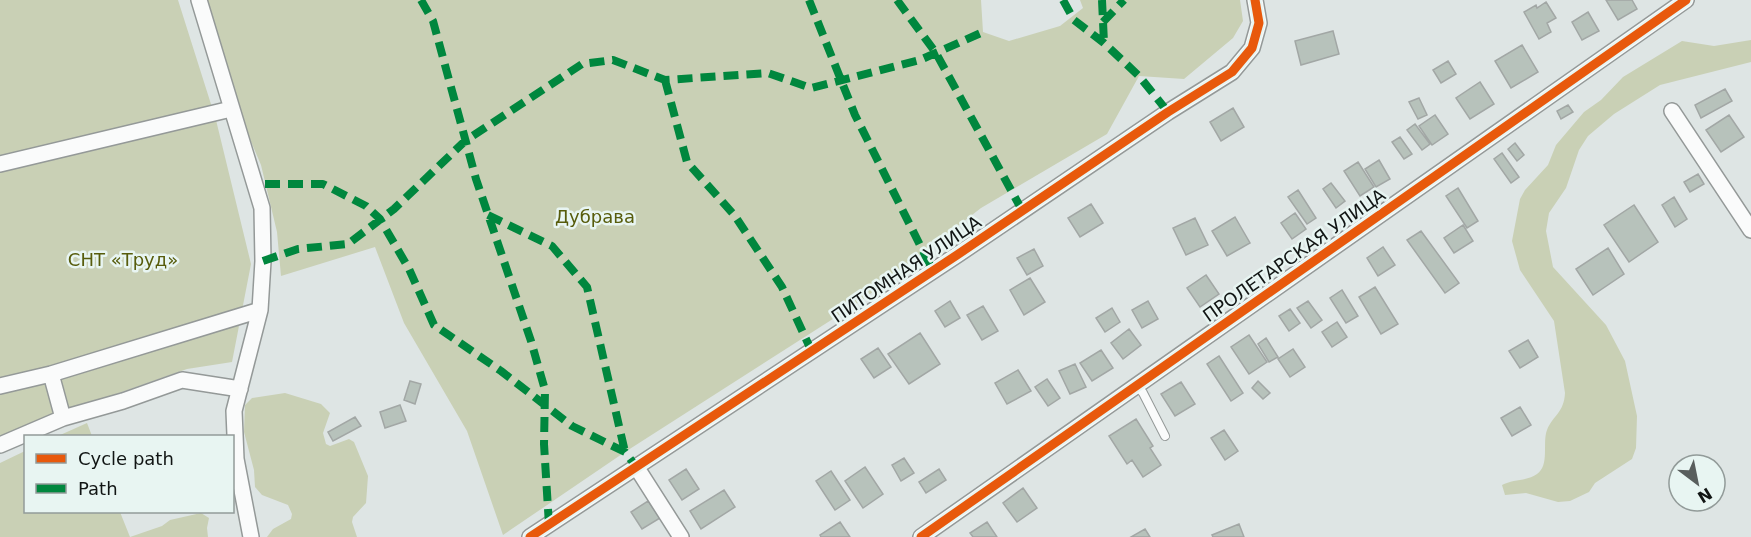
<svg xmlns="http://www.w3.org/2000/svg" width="1751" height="537" viewBox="0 0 1751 537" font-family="'DejaVu Sans',sans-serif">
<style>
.green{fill:#c9d0b5}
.building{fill:#b7c2bb;stroke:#a2a7a5;stroke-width:1.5}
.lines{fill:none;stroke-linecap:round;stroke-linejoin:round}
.service-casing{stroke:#949998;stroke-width:10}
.minor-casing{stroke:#949998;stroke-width:18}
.service{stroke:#fafbfb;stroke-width:8}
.minor{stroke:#fafbfb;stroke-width:15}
.quiet{stroke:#00873e;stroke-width:8;stroke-dasharray:15 8;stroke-linecap:butt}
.cycleway-casing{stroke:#e8f5f2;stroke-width:13}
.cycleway{stroke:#e8590c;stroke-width:9}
.labels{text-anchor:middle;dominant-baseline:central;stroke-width:5;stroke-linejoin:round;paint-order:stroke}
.park-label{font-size:18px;fill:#575c0c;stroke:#e8f5f2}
.street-label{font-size:18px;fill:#111514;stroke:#e8f5f2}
</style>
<rect width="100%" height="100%" fill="#dee5e4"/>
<!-- green -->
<path class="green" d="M0 0H178L216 120 251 264 232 362 187 369 17 429 0 438Z
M199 0H981L983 32 1009 41 1060 26 1083 8 1080 0H1240L1243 21 1233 38 1184 79 1139 76 1107 134 981 208 861 301 625 452 503 535 467 431 404 323 375 247 281 276 277 232 261 165 211 48Z
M1751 40V62L1660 85 1614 114 1588 136 1579 150 1566 188 1549 213 1546 231 1553 267 1606 325 1625 361 1637 416 1636 448 1632 459 1595 483 1589 492 1570 501 1558 502 1526 493 1505 495 1502 485C1513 479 1528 481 1537 474 1550 465 1542 443 1547 430 1553 415 1564 413 1565 393L1554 321 1520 270 1512 241 1520 199 1525 190 1548 165 1556 145 1584 112 1601 100 1623 77 1682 41 1714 46Z
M285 393 321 404 330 413 323 433 326 444 330 446 349 439 354 442 368 476 366 503 353 517 352 522 357 537H267L273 529 291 519 292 514 288 505 262 495 255 487 254 470 244 432 245 405 252 398Z
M87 423 92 436H58Z
M25 451 26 512H120L130 537 162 526 170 520 201 513 209 518 207 528 208 537H0V463Z"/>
<!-- building -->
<path class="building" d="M1606 0H1632L1637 9 1618 20Z
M1546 2 1556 18 1547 23 1551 32 1539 39 1524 12 1536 5 1537 8Z
M1588 12 1599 31 1582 40 1572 22Z
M1333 31 1339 54 1301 65 1295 41Z
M1522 45 1538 72 1511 88 1495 61Z
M1448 61 1456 74 1441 83 1433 70Z
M1480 82 1494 104 1470 119 1456 98Z
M1725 89 1732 101 1701 118 1695 105Z
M1419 98 1427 115 1418 119 1409 102Z
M1568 105 1573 112 1561 119 1557 111Z
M1233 108 1244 127 1221 141 1210 122Z
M1435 115 1448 134 1432 145 1419 126Z
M1729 115 1744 137 1721 152 1706 130Z
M1415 124 1430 144 1422 150 1407 130Z
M1400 137 1412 154 1404 159 1392 142Z
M1515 143 1524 155 1517 161 1508 149Z
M1502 153 1519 177 1511 183 1494 159Z
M1379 160 1390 179 1376 187 1365 169Z
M1358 162 1374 187 1360 196 1344 171Z
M1698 174 1704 184 1690 192 1684 182Z
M1331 183 1345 201 1336 208 1323 189Z
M1458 188 1478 221 1467 228 1446 196Z
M1298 190 1316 218 1307 224 1288 197Z
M1674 197 1687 219 1675 227 1662 205Z
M1091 204 1103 223 1080 237 1068 218Z
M1634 205 1658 242 1629 262 1604 225Z
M1295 213 1306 229 1292 239 1281 223Z
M1235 217 1250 243 1227 256 1212 231Z
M1195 218 1208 245 1186 255 1173 228Z
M1463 225 1473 241 1454 253 1444 238Z
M1421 231 1459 283 1445 293 1407 240Z
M1383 247 1395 265 1378 276 1367 258Z
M1608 248 1624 274 1593 295 1576 269Z
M1034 249 1043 266 1027 275 1017 258Z
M1206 275 1219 294 1200 307 1187 288Z
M1030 278 1045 302 1024 315 1010 290Z
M1375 287 1398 324 1381 334 1359 297Z
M1342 290 1358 316 1346 323 1330 298Z
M950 301 960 318 945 327 935 311Z
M1148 301 1158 319 1142 328 1132 310Z
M1308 301 1322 320 1311 328 1297 308Z
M983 306 998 331 982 340 967 315Z
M1112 308 1120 322 1105 332 1096 318Z
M1290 309 1300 323 1289 331 1279 316Z
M1337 322 1347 337 1332 347 1322 332Z
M1129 329 1141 345 1123 359 1111 343Z
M920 333 940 364 909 384 888 354Z
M1249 335 1267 362 1249 374 1231 347Z
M1266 338 1278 357 1269 362 1258 344Z
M1528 340 1538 357 1520 368 1509 351Z
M878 348 891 367 874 378 861 359Z
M1293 349 1305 367 1290 377 1278 359Z
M1101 350 1113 368 1092 381 1080 363Z
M1219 356 1243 393 1231 401 1207 364Z
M1075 364 1086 387 1070 394 1059 371Z
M1018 370 1031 391 1007 404 995 383Z
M1047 379 1060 398 1048 406 1035 387Z
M410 381 421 384 415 404 404 400Z
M1258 381 1270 393 1263 399 1252 388Z
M1181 382 1195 404 1175 416 1161 394Z
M400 405 406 421 385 428 380 412Z
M1520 407 1531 425 1512 436 1501 418Z
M355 417 361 426 333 441 328 432Z
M1136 419 1153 446 1150 448 1161 465 1143 477 1132 460 1127 464 1109 436Z
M1224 430 1238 451 1225 460 1211 438Z
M904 458 914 473 901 481 892 465Z
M865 467 883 494 863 508 845 481Z
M686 469 699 489 682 500 669 480Z
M939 469 946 480 926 493 919 482Z
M831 471 850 500 835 510 816 481Z
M1023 488 1037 508 1017 522 1003 503Z
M724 490 735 507 701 529 690 511Z
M648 501 660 518 642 529 631 512Z
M840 522 850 537H821L820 535Z
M987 522 997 537H973L970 533Z
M1239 524 1244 537H1213L1212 535Z
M1145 529 1150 537H1131Z"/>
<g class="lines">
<!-- service casing -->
<g class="service-casing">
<path id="service" d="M1137 385 1143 393 1165 436"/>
</g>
<!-- minor casing -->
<g class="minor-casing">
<path id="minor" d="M199 0 262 208 263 261 260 310 234 411 236 459 251 537
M1672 111 1751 230
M0 164 231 109
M51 374 63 418
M0 386 51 374 260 310
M0 445 63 418 123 401 182 380 240 389
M637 468 681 537
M530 537 957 255 1168 112 1232 72 1252 48 1259 23 1255 0
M921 537 1686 0"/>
</g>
<!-- service -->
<use href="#service" class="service"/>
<!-- minor -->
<use href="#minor" class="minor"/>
<!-- quiet -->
<path class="quiet" d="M421 0 433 21 476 179 531 341 545 390 544 444 549 525
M809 0 855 115 933 271
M897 0 936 53 1023 212
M1063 0 1074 20 1104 43 1139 76 1168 112
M1102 0 1104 43
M1103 22 1124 0
M665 80 687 162 735 216 782 287 812 352
M265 184H323L366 206 380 219 409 269 434 325 501 371 572 426 625 452 637 468
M488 215 552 246 587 287 625 452
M263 261 298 249 348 244 394 209 465 141 582 64 613 60 665 80 768 73 811 88 920 60 983 32"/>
<!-- cycleway casing -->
<g class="cycleway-casing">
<path id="cycleway" d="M530 537 957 255 1168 112 1232 72 1252 48 1259 23 1255 0
M921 537 1686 0"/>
</g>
<!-- cycleway -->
<use href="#cycleway" class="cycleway"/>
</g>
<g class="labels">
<!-- park labels -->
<g class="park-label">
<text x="595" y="216">Дубрава</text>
<text x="123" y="259">СНТ «Труд»</text>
</g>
<!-- street labels -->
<g class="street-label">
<text transform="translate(1294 255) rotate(-35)">ПРОЛЕТАРСКАЯ УЛИЦА</text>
<text transform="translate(906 269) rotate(-34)">ПИТОМНАЯ УЛИЦА</text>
</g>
</g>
<!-- legend -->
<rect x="24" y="435" width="210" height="78" fill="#e8f5f2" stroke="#929b99" stroke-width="1.5"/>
<rect x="36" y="454" width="30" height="9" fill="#e8590c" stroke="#929b99" stroke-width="1.5"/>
<text x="78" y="465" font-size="18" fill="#111514">Cycle path</text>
<rect x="36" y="484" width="30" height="9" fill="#00873e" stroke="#929b99" stroke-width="1.5"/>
<text x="78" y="495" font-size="18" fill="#111514">Path</text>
<!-- north arrow -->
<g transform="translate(1697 483) rotate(148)"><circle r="28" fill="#e8f5f2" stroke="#929b99" stroke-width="1.5"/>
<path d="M0-4.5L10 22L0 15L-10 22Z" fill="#595e5d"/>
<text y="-9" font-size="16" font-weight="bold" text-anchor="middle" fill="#111514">N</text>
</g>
</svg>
